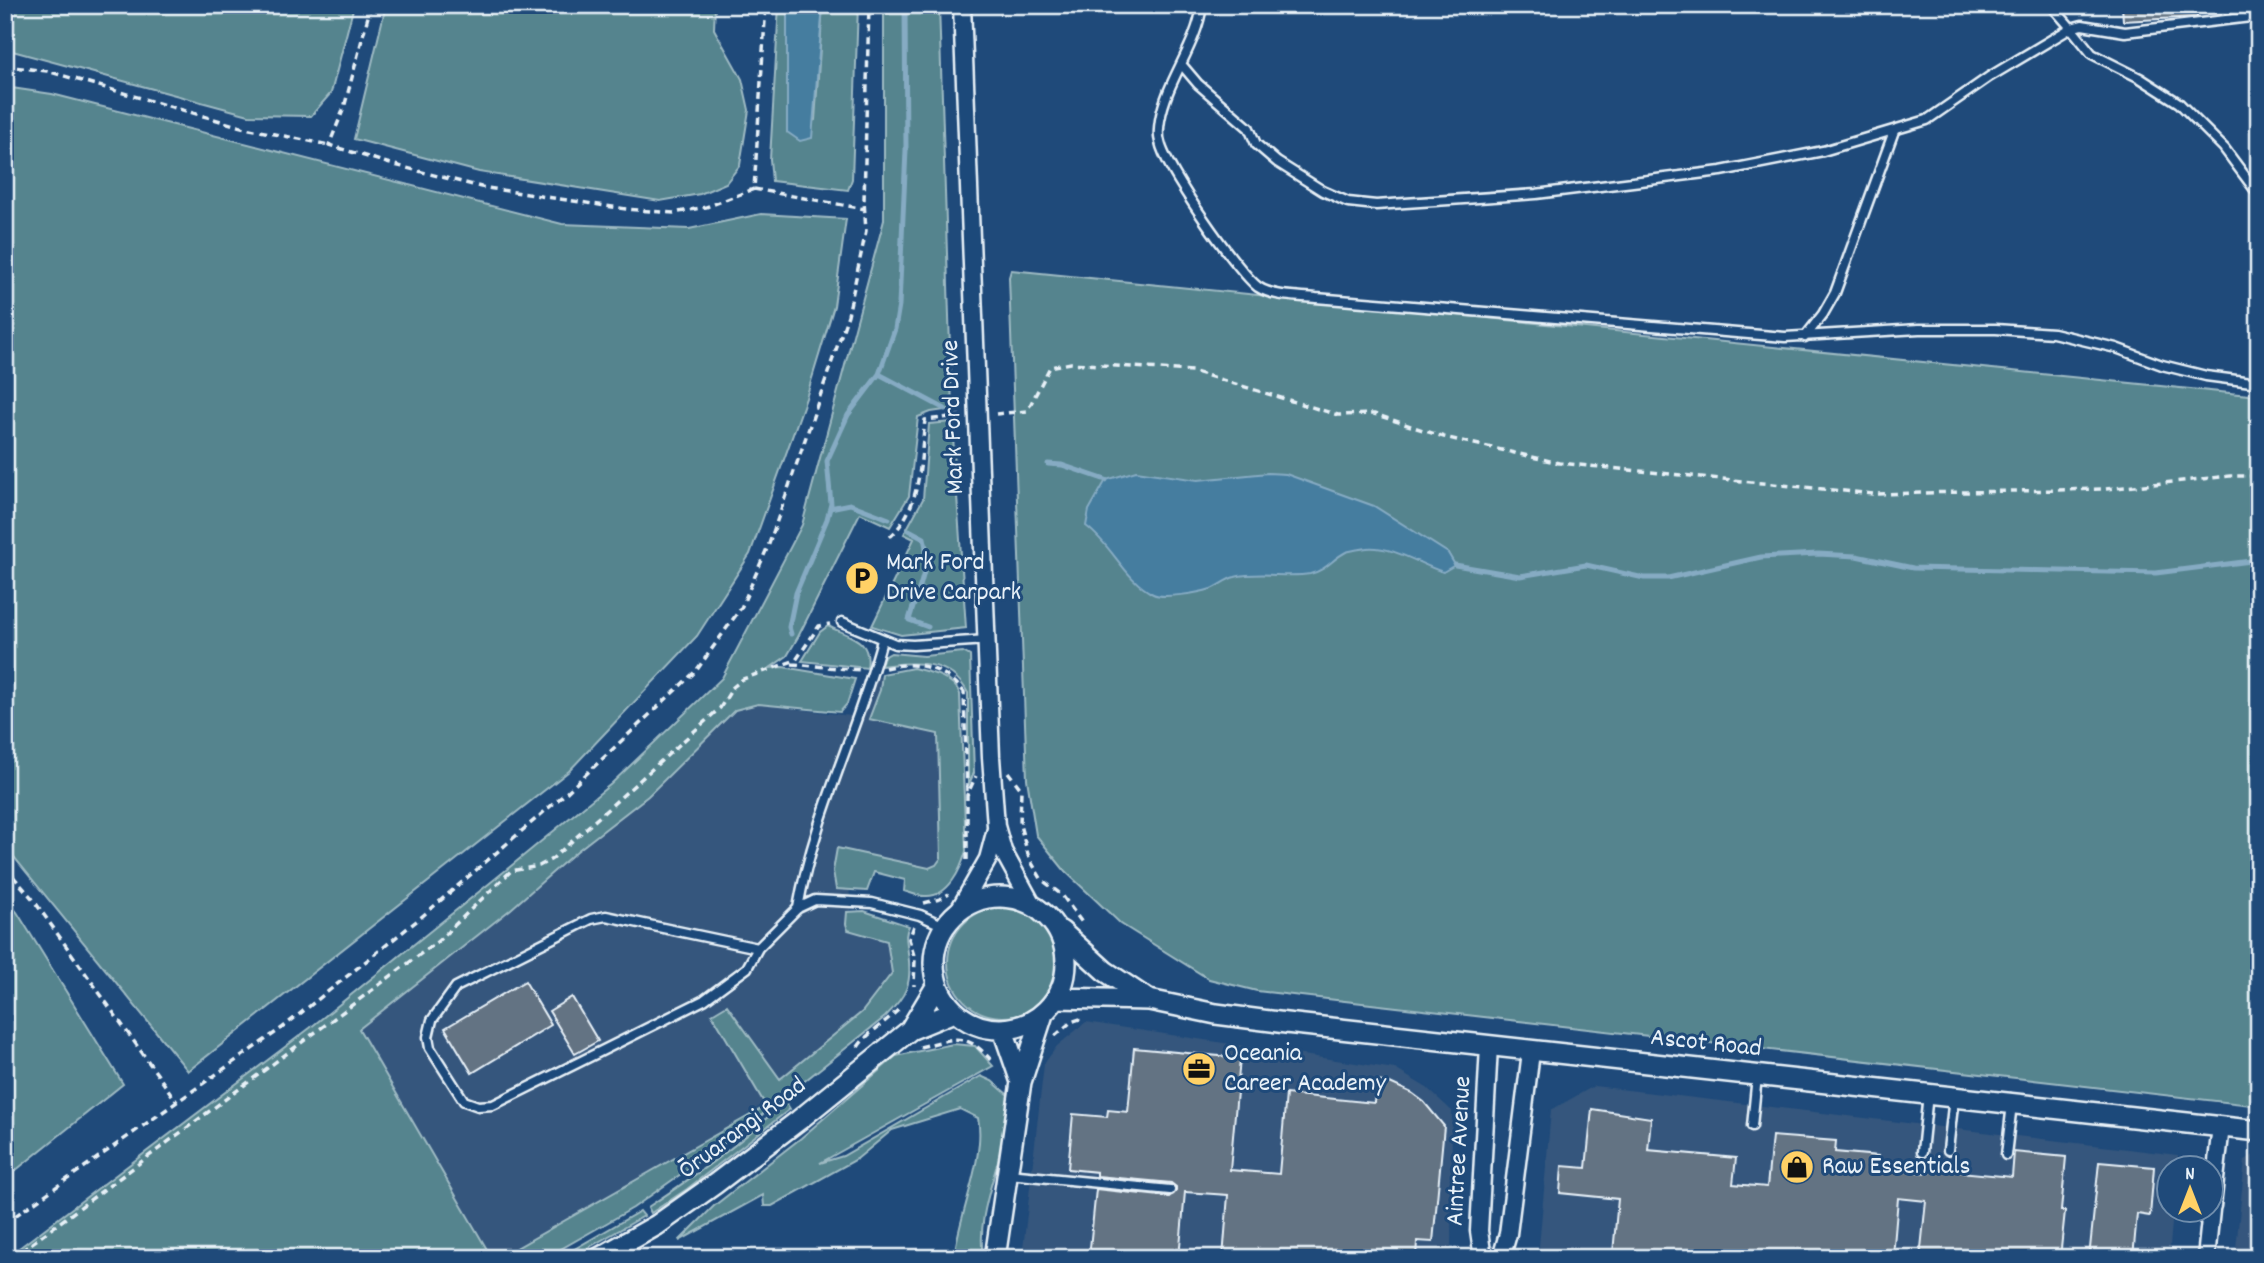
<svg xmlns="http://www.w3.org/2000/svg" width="2264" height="1263" viewBox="0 0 2264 1263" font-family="Dekko,sans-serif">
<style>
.built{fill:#34567d}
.green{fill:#54848e;stroke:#9ebac3;stroke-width:2}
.water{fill:#447d9f;stroke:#86abc3;stroke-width:2}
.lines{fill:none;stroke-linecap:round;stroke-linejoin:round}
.stream{stroke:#86abc3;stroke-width:5}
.building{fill:#647383;stroke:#e8f1f8;stroke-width:2}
.service-casing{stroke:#e8f1f8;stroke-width:13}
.minor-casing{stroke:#e8f1f8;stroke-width:21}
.tertiary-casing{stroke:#e8f1f8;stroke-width:24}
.path{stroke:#e8f1f8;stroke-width:3.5;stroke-dasharray:7 5;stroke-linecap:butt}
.service{stroke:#1f4a7a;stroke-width:8}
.minor{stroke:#1f4a7a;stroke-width:16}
.tertiary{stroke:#1f4a7a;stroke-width:19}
.labels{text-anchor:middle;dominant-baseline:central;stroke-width:6;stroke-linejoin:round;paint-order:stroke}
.street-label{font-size:26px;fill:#e8f1f8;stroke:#1f4a7a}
.poi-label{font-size:26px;fill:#e8f1f8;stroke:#1f4a7a;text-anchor:start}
</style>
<rect width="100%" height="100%" fill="#1f4a7a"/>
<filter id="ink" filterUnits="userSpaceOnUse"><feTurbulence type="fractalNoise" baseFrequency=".0143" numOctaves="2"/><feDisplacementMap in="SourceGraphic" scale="14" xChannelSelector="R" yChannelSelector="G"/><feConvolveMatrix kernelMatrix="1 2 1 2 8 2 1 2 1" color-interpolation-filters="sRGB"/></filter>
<g filter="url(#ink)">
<!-- built -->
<path class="built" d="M865 675 928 682 944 687 952 851 940 876 847 860 852 924 894 932 901 975 870 1013 779 1080 763 1104 532 1258H492L358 1029 511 909 577 851 648 796 735 710 758 704 851 716Z
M1086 1022 1395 1069 1427 1088 1452 1111 1451 1258H1022L1044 1064 1057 1046Z
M1594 1086 2178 1155 2177 1168H2170V1210L2173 1211 2169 1258H1538L1551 1110Z
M2259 1152V1258H2235L2245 1160Z"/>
<!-- green -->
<path class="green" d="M5 5H354L331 93 311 116 249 115 5 49Z
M386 5H715L714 29 742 79 749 110 740 165 726 183 700 194 660 201 479 172 354 139Z
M779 5H787V132L815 120 823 5H858L852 179 848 190 772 181 770 159Z
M884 5H939L952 409 931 412 918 417 909 496 890 527 860 513 798 637 787 656 770 668 783 667 855 679 847 704 840 712 758 704 735 710 648 796 577 851 511 909 359 1029 492 1258H6L310 1028 511 866 611 784 722 678 802 525 884 220Z
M5 87 52 94 562 224 689 229 761 214 846 219 834 306 806 398 750 554 697 636 569 771 188 1071 5 846Z
M1011 270 2259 396V1106L1257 991 1209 979 1121 924 1065 871 1036 835 1027 779 1009 277Z
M952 422 966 628 901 635 872 626 914 539 904 534 923 499 929 424Z
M828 626C850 637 872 639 867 668L802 661 820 632Z
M963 652 970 656 974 773 968 786V693C949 658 915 662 881 666L884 657 891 653 924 656Z
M913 668C929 672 954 677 960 694L966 851C961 869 949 896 927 896 919 897 911 893 904 891L905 880 874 872 867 891 836 889 833 871 837 848 929 868 936 865 941 858 938 734 869 719 880 690 882 674Z
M5 899 17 912 123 1084 5 1179Z
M948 962a55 55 0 1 1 110 0a55 55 0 1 1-110 0Z
M864 911 909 926C904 936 907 941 908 953 913 984 906 996 885 1017L743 1130 633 1208 545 1258H499L766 1106 712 1014 727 1005 780 1079 862 1012 892 973 887 941 848 930 846 924 847 912Z
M953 1044 975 1046 993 1066 820 1163 843 1156 981 1076 992 1081 1008 1095C1006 1111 1006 1128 1002 1144 994 1183 977 1215 983 1258H954C958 1217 986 1157 978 1118L960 1109 892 1130 857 1159 772 1206H764L763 1195 679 1241 714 1206 801 1138 896 1056Z
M785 1101 790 1109 687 1189 651 1213 648 1207C696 1175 743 1142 785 1101Z
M640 1211 644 1216 570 1258H559Z"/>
<!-- water -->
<path class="water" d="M787 5H823L812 138 800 141 787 132Z
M1136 471 1198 480 1268 473 1286 474 1374 506 1448 553 1455 565 1443 572C1418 564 1394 546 1367 548 1361 549 1352 550 1346 552 1332 559 1327 570 1310 574 1286 578 1259 571 1235 577 1226 579 1219 586 1211 589 1199 593 1163 599 1153 594 1125 580 1112 545 1086 526L1089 510 1106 480Z"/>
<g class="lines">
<!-- stream -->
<path class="stream" d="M879 374 945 409
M1048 464 1062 465 1106 480
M830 508 850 504 889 519
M909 530 924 538C932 565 916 594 909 620L928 627
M1455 565 1520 576 1586 565 1644 578H1668L1761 557 1818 554 1856 556 1913 568 2156 573 2259 560
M791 634 789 627 796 593 827 519 831 504 827 461 848 415 879 374 895 329 899 305 906 150 905 5"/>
</g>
<!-- building -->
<path class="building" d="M2122 5H2197V17L2123 21Z
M525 981 551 1025 472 1073 445 1028Z
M572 997 598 1041 575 1054 549 1011Z
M1134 1048 1240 1058 1230 1170 1279 1174 1286 1094 1374 1103 1376 1081 1390 1083 1412 1093 1424 1102 1444 1126 1433 1242 1417 1241 1416 1258H1307L1244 1252V1258H1223L1228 1195 1185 1192 1179 1258H1089L1096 1189 1169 1197 1176 1191V1187L1171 1183 1097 1176V1172L1068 1169 1073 1114 1107 1117 1108 1110 1128 1112Z
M1592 1109 1651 1118 1648 1150 1736 1158 1733 1184 1767 1187 1772 1136 1836 1141 1835 1152 1878 1156 1877 1169 1929 1173V1169L2012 1177 2014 1152 2066 1157 2061 1211H2065L2060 1258H1920L1926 1201 1898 1198 1893 1257 1659 1258 1613 1253 1618 1199 1560 1193 1562 1166 1586 1168Z
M2099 1162 2154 1167 2150 1216 2137 1214 2133 1258H2089Z"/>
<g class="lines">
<!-- service casing -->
<g class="service-casing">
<path id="service" d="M1202 5C1197 46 1167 79 1160 120 1159 126 1158 136 1160 142 1165 168 1237 271 1258 287 1273 297 1298 296 1316 298L1785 337 1919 329H1996L2053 333 2116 348 2162 365 2206 376 2259 383
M2259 16 2125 32 2082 25 2071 28 2092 54 2140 78 2179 103 2224 148 2259 195
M1181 64 1198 84 1249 128 1256 144 1277 162 1323 191 1348 202 1376 205 1536 194 1721 171 1823 151 1927 120 1989 77 2071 28 2051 5
M1805 337 1823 314 1835 293 1894 131
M842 622 895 644 913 645 987 640
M798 908C814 815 858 730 882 640
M758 948 606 916 591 919 456 987 432 1020 428 1037 430 1048 464 1101 478 1106 493 1105 704 1000 747 968 758 948 798 908 815 900 872 903 920 915 944 926
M1752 1126 1757 1076
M1948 1150 1954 1097
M1922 1152 1928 1094
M2006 1155 2012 1104
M1009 1174 1170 1190"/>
</g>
<!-- minor casing -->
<g class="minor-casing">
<path id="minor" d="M962 5 991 757 996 826 1003 851 1032 904
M959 910 988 859 996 829
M2212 1206 2221 1126
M1483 1258 1479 1231 1489 1046
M1501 1258 1508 1234 1531 1052
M2206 1258 2211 1210"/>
</g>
<!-- tertiary casing -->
<g class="tertiary-casing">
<path id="tertiary" d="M934 963a66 66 0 1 1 132 0a66 66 0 1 1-132 0Z
M1061 931 1105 971 1147 999
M1057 998 1149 1000 1216 1014 1286 1023 2259 1131
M910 1030 937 985
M1003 1030 1021 1082
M599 1258 657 1225 715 1184 799 1120 910 1030 954 1012
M995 1258 1021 1082 1043 1014"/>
</g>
<!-- path -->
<path class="path" d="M371 5 344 108 329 145 387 163 481 187 626 209 674 213 706 207 754 189 766 5
M5 66 47 71 245 128 329 145
M754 189 865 209
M996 414 1027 411 1050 367 1071 363 1192 371 1338 415 1374 414 1444 437 1559 463 1874 494 2105 489 2230 476H2259
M890 537C922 507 920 460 925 420L960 416
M792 664 861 670
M885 668C916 660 944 667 964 692L967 792
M1008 772 1021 789 1020 825 1029 858 1042 880 1062 895 1083 924
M967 860V795L976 776
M5 867 32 898 177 1102
M924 903 940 899 949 894
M914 926 909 939 915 959 914 986
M1055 1036 1071 1022 1083 1018
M858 1047C866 1034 889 1020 901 1007
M920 1047C957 1038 965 1031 993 1062
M5 1223 282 1028 419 919 566 793 696 671 741 608 769 544 848 315 866 231 864 201 869 5
M12 1258 438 941 511 871 539 866 552 859 720 708 733 687 743 679 796 660 819 626 830 624"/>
<!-- service -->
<use href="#service" class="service"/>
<!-- minor -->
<use href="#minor" class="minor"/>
<!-- tertiary -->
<use href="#tertiary" class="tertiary"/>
</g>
</g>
<!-- icons -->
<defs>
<g id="parking-disc" transform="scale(1.75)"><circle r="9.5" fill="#ffd166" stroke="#1f4a7a"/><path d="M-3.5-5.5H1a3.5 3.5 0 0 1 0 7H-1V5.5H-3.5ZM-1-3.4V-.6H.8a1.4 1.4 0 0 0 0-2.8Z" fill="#111"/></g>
<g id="office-disc" transform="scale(1.75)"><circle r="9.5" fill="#ffd166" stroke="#1f4a7a"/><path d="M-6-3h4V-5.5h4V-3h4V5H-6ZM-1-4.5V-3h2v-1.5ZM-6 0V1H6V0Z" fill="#111"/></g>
<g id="shop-disc" transform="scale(1.75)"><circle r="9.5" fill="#ffd166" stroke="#1f4a7a"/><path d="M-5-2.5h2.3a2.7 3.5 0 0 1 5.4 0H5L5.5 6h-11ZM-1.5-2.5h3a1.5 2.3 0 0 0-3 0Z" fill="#111"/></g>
</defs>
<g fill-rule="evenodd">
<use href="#parking-disc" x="862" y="578"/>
<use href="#office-disc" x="1199" y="1069"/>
<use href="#shop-disc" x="1797" y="1167"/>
</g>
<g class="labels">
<!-- street labels -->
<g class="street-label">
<text transform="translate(954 417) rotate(-92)">Mark Ford Drive</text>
<text transform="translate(1706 1044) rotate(6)">Ascot Road</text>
<text transform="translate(743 1129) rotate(-37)">Ōruarangi Road</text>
<text transform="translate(1460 1151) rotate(-87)">Aintree Avenue</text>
</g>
<!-- poi labels -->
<g class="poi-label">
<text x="886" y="563">Mark Ford<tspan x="886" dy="30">Drive Carpark</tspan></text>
<text x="1224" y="1054">Oceania<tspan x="1224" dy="30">Career Academy</tspan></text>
<text x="1822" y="1167">Raw Essentials</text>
</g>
</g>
<!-- margin -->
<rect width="2264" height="1263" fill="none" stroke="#1f4a7a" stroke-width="28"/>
<rect x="14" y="14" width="2236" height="1235" fill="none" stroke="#e8f1f8" stroke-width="2.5" filter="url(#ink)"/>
<!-- north arrow -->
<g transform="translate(2190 1189)"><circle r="33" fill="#1f4a7a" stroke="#6f8dac" stroke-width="2"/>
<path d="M0-5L12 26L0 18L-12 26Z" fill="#ffd166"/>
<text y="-10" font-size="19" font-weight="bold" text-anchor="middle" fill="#e8f1f8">N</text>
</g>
</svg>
